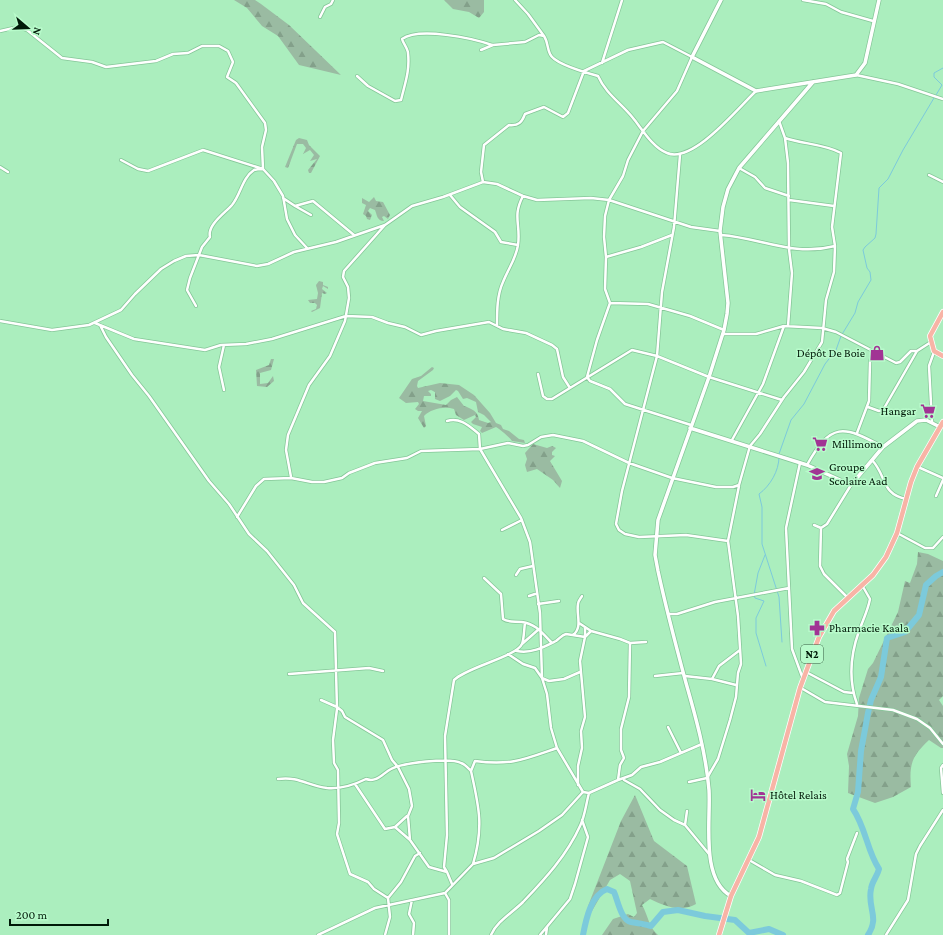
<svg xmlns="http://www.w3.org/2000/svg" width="943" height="935" viewBox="0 0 943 935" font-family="'Crimson Pro',serif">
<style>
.forest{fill:url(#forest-firs);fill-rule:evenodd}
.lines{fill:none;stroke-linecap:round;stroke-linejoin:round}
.stream{stroke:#7ccadb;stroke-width:1}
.river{stroke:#7ccadb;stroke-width:6}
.minor-casing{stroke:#85c698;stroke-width:4}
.tertiary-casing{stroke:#85c698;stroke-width:5}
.trunk-casing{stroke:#fff;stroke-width:6}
.minor{stroke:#fff;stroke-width:2.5}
.tertiary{stroke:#fff;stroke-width:3.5}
.trunk{stroke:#f8b4a6;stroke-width:4.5}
.labels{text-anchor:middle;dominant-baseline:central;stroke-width:3;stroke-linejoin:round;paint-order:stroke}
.shield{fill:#b8fbcb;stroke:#375d42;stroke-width:1}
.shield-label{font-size:11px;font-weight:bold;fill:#001908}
.poi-label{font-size:12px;fill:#001908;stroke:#b8fbcb;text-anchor:start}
</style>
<defs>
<pattern id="forest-firs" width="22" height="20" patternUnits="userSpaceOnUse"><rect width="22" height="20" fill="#9abba2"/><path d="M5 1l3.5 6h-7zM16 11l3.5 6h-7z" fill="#83a08a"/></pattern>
</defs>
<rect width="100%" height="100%" fill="#abeebe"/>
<!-- forest -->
<path class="forest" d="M234 0H255L261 4 289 25 341 75 299 65 278 36 262 26 247 8Z
M444 0H484V12L479 18 469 12 453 9Z
M299 138 307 140 309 145 320 156 311 173H309L308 170 317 159 310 161 314 155 310 150 303 154 306 148 303 144H297L288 168 285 167 296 140Z
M374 197 376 201 383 202 390 215 388 219 384 216 382 217 384 221C377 221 377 215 375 210L370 208 368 211 372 215 370 220 367 219 366 216 363 214 366 205 362 203V198L369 202Z
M319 281 323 282V285L328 287V289L323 286 322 289 327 293 325 294 322 293 320 308 312 312 311 311 316 309 317 305 315 303H310L308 300 317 299 318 293 316 285Z
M271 359H274L271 370 260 373V384L268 383 273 376 274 381 267 387 257 386 256 370 269 365Z
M432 367 434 368 433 370 418 381 417 386 418 388 440 383 459 385 474 395 490 413 496 423 501 425 503 429 509 431 519 439 524 440 525 443 512 441C509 437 501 430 496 427L482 433 480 431 482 427 473 424 471 422 476 417 475 415 464 420 456 415 454 409C444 406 431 409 424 416L426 426 424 428 418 418 422 411H418L415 409 419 404 418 402 406 403 399 398 412 379 421 376ZM431 390 435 392V399L440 401 450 396 456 390 458 391 463 399 467 398 476 402 478 412 484 415 491 422 488 423 479 420C478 411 472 409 464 406L457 397 451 400 446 405 423 401 424 396H431V394L428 391Z
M533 444 547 448 552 446 556 448 552 452V455L555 456 550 461 562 481 560 488 553 480 537 469 527 472 525 465 527 459 525 453Z
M918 552 928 554 943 561V696L939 700 943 706V748H941L929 740C912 756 909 764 911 787L893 797 875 803 848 793 849 766 847 754 858 716 859 698 868 669 873 663 898 612 905 581 910 583 917 564Z
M635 795 654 841 687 866 696 904C680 913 665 906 650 899L642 905C648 915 649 928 658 935H602L613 919 628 914 634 917 637 913 630 881 620 874 610 880 592 911 588 906 621 821Z"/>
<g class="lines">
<!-- stream -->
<path class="stream" d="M936 95 942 85 934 77V73L943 68
M779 454 791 420 804 404 825 364 836 350 841 336 855 313 858 302 871 280 870 272 867 268 863 250 865 247 875 238 876 234 879 188 888 179 903 150 934 98
M779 457C779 471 770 486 759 494L762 507V544L779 597 782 642
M765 555 758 573 754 595 755 598 764 601 756 618V633L766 666"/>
<!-- river -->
<path class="river" d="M583 935C586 919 591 895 607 889L614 892C618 901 621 920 631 922 638 923 644 924 651 926L663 912 678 910 705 916 735 920 749 933 769 929 783 935
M868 935C880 917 867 908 871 889 872 881 877 877 879 869 867 851 866 828 853 809L858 792 861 751 868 713 871 700 881 677 887 638 905 632 919 615 926 585 936 576 943 572"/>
<!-- minor casing -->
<g class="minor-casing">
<path id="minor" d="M515 0 528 14 544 36
M803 0 826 4 841 12 873 21
M320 17 325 7 331 4 333 0
M0 31 18 27 27 30 62 58 92 62 106 67 156 61 173 54 188 53 202 46H219L228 51 233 62 227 77 236 83 265 123 266 130 262 147 263 169C260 169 257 169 254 170 242 178 241 194 232 205 225 213 207 225 210 237L202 247 190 278 187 290 196 306
M481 50 493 45 525 42 539 35 544 36C548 42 547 48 550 54 554 64 587 73 598 76 606 94 621 103 633 118 642 129 653 148 667 153 693 164 738 108 756 91
M602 63 622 0
M856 75 898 84 943 99
M357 76 368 86 395 101 401 100C405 83 410 71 408 53 408 49 403 43 402 39 419 27 472 38 492 45
M779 121 785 138 788 163 789 249 792 273 788 326
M680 155 674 227 662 292 657 356 622 491 616 524 619 530 625 534 639 537 686 535 728 541
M121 160 138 169 148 171 203 150 263 169 274 181 283 196 287 219 295 235 307 248
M0 167 8 172
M739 168 755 177 765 188 789 196
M929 175 943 182
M483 182 481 172 484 145 509 125C519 126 522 122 525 114L544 107 563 117 568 113 584 71 628 50 663 42 692 57 677 91 643 131 628 160 623 176 609 200 605 216 604 237 606 257 605 289 610 303
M450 195 460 207 495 232 501 242 518 245
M283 198 295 206 313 201 354 235
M789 200 834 206
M295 206 311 215
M721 235C762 238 792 257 835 246
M606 257 641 247 672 235
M0 321 52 330 89 325 121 310 135 294 161 269 174 261 186 256 199 255 257 266 268 264 294 252 336 242 385 225 412 206 443 197 483 182 497 184 523 196 537 200 591 198 609 200 691 227 720 231
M95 323 134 339 205 350 221 345 246 344 272 339 346 316 372 317 388 323 405 327 421 335 436 331 489 322 503 329 526 333 552 345 557 349 563 377 570 388
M100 325 106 337 132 375 149 396 209 481 229 504 249 534 267 551 294 585 303 603 335 632 337 709 333 740 334 763 338 770 339 823 337 834 350 874 368 882 374 889 388 898 390 917 385 935
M497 325C497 311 497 295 503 282 508 269 516 259 518 245 521 224 512 217 523 196
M723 334H756L784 326 822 328 836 332 896 363 900 362 911 351H917L931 342
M538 374 543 396 547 399H552L632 350 657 356 709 377 782 400
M224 390 219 367 224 345
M868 407 879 411 883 410 917 351
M447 421C460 417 469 426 479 434L480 449 521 518 530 542 540 613 542 678 547 694 551 728 557 748 583 792
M932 422 929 366 934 352
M691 425 625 404 610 389 590 381 587 377 597 340 610 303 648 304 690 316 724 330
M857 433 869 401 870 362 873 351
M732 440 763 384 784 326
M872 460C887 476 881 494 906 499
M800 463 786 528 792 649 803 679
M807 465C831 422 843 425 883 447
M918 467 943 478
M291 477 286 450 288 435 309 385 330 356 345 321 349 298 348 287 343 277 344 271 385 225
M936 496 943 480
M237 517 256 486 264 479 291 478 312 482H324L342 478 349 473 375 463 407 458 421 451 480 449 508 443 523 446 528 445 541 437 553 435 583 441 629 463 672 478 716 487H733L739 485 750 446 760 434 784 397 804 372 822 342 826 300 834 272 835 246 832 227 841 153C825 144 802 144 785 138
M814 525 821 528 827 524 851 485
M821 528 820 566 824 574 848 598
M502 530 522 520
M897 533 925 548H933L943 537
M516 575 520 569 533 566
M484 578 501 594 503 619C509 623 515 621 522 622 536 624 542 633 551 642
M529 596 535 594
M538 604 559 601
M668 614H677L715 602 789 588
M579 623 591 631 585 637V627
M591 631 620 639 630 643 646 642
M573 635C583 627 576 615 578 604 578 601 581 598 582 596
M522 644 539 629
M517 651C531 654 544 647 556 641 560 638 562 635 566 634L585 637 580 661 585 717 581 731 582 748 578 766V785
M508 654 523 664 535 668 542 678 549 681 564 679 580 672
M806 672 844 692 853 693
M289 674 369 668 383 671
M655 676 683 673
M685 676 712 679 736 685
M712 679 719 666 740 650
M801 688 825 702 893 710 917 719 930 728 943 744
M321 700 337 707 342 711 345 717 383 740 392 760 398 767 409 789 412 806 408 816 410 840
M857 704C848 679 850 656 859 631 863 620 868 610 870 599L862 585
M668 727 681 753
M943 765 941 768 943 793
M471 771 475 761C511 766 525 759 557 748
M278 779C299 776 308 786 327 788 340 789 354 785 366 779 377 783 383 773 391 769 402 763 450 757 461 763 465 764 468 768 471 771 479 807 484 827 473 864
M618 780 620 765 624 758 621 750V729L629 697 630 643
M624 780 640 789 660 810 674 820 685 825 709 854
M689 782 707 778 718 759 730 720 736 697 738 673 741 664 738 616 728 541 739 486
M355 784 385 829 395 827 410 840 429 867 447 872 452 884
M685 825 687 811
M395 827 407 816
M749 860 775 875 801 881 837 895 840 893 848 862 847 859 857 833
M447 872 444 867 447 835 445 736 454 680C467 667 516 657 522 644 524 639 524 629 525 623
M445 893 449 900V935
M388 898 401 882 415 856 420 853
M412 900 409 914 414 923 413 935
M318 935 375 908 445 893 473 864 494 858 539 831 562 815 583 792 589 793 618 780 632 775 641 767 660 762 702 744
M491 935C497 921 512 913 523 902 545 879 567 855 580 826 585 816 586 804 589 793
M540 935 570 899 575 884 588 837 582 820
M546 935 547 927
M886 935 908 900 916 854 920 846 943 810"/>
</g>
<!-- tertiary casing -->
<g class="tertiary-casing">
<path id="tertiary" d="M721 0 692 57 756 91 856 75 865 63 879 0
M690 428 807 465 851 485 883 447 917 421 926 420 940 427
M731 896C700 879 711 820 709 790 706 754 696 718 686 683 676 646 666 608 658 571L655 555 658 520 709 377 724 330 727 314 728 303 720 231 723 207 728 189 739 168 813 82"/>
</g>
<!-- trunk casing -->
<g class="trunk-casing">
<path id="trunk" d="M943 312 930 336 934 351 943 356
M719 935 731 896 759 837 800 688 819 637 834 611 873 575 886 557 897 533 911 482 917 467 943 422"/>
</g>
<!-- minor -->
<use href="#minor" class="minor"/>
<!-- tertiary -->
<use href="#tertiary" class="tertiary"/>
<!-- trunk -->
<use href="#trunk" class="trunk"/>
</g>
<!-- icons -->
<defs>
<g id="shop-bare" transform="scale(1.2)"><path d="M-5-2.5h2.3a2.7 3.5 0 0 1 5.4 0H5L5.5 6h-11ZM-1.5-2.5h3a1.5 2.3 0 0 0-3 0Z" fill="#a13494" stroke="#b8fbcb" stroke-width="2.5" paint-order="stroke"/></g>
<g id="supermarket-bare" transform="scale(1.2)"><path d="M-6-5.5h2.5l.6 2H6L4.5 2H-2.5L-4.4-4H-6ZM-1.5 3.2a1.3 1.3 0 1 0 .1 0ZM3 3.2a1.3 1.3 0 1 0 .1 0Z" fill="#a13494" stroke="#b8fbcb" stroke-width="2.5" paint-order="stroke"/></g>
<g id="school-bare" transform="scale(1.2)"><path d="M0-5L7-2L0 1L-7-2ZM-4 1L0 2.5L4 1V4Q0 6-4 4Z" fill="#a13494" stroke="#b8fbcb" stroke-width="2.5" paint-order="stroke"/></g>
<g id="pharmacy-bare" transform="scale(1.2)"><path d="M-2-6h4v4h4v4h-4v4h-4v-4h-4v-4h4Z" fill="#a13494" stroke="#b8fbcb" stroke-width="2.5" paint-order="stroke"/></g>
<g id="hotel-bare" transform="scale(1.2)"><path d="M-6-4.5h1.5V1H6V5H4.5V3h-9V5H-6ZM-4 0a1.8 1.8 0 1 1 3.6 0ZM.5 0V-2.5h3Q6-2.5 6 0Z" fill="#a13494" stroke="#b8fbcb" stroke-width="2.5" paint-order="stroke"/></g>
</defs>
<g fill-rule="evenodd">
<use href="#shop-bare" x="877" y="353"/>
<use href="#supermarket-bare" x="928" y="411"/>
<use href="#supermarket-bare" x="820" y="444"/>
<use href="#school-bare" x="817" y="474"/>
<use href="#pharmacy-bare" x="817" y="628"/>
<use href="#hotel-bare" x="758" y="795"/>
</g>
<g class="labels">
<!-- shield labels -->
<rect class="shield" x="801" y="645" width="22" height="18" rx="3"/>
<g class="shield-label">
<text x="812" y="654">N2</text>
</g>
<!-- poi labels -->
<g class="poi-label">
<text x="865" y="353" text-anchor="end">Dépôt De Boie</text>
<text x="916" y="411" text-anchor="end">Hangar</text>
<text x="832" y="444">Millimono</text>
<text x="829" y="467">Groupe<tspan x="829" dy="14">Scolaire Aad</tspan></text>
<text x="829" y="628">Pharmacie Kaala</text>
<text x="770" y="795">Hôtel Relais</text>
</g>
</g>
<!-- north arrow -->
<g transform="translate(28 28) rotate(109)" stroke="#b8fbcb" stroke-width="3" paint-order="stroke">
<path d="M0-3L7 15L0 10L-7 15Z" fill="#001908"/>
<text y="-6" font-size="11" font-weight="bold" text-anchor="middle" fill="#001908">N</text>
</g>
<!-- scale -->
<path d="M10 919v6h98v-6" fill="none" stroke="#001908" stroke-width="2"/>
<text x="16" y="919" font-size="12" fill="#001908" stroke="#b8fbcb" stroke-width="3" paint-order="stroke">200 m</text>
</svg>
